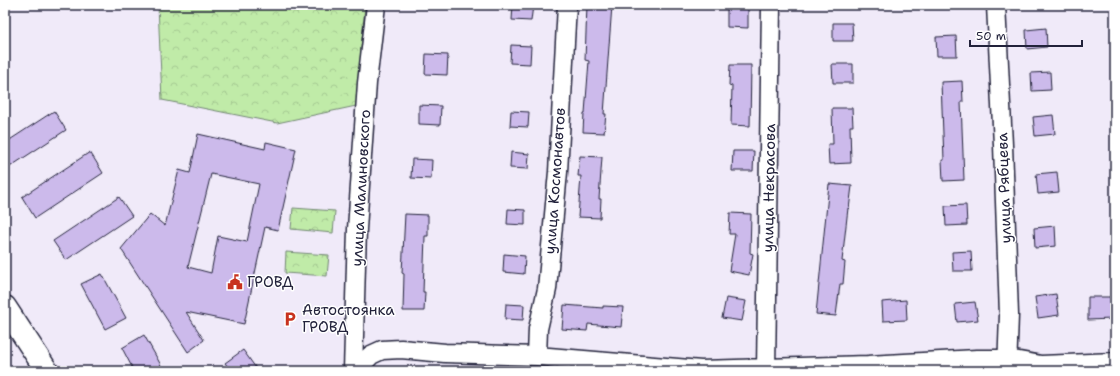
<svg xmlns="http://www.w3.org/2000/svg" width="1120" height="376" viewBox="0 0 1120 376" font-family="'Shantell Sans',sans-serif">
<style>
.forest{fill:url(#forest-crowns);stroke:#718672}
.building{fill:#ccbaeb;stroke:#22223b;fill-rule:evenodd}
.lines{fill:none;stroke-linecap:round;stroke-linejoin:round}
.minor-casing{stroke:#22223b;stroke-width:21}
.major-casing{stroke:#22223b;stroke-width:25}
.minor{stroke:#fff;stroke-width:18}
.major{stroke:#fff;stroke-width:22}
.labels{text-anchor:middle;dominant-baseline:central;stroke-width:3;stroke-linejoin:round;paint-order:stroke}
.street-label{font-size:15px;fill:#22223b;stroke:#fff}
.poi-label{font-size:15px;fill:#22223b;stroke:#fff;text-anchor:start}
</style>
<defs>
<pattern id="forest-crowns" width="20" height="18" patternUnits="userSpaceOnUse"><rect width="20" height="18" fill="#c0eba8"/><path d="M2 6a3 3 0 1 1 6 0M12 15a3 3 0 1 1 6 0" fill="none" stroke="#a5c992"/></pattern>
</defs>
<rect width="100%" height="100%" fill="#f0eaf9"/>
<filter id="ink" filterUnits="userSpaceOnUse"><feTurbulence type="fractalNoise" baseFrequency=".025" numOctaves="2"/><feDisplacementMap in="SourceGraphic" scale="8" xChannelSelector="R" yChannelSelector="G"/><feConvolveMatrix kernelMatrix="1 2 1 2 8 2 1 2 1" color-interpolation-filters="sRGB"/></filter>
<g filter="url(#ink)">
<!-- forest -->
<path class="forest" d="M158 5H365L356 106 277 123 162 100Z
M293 208 335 211 333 233 291 229Z
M286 252 329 255 327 276 285 273Z"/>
<!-- building -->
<path class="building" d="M513 5H533L531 21 512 20Z
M587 5H612L604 114H606L604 133 583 132 584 113H585L589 61 585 60Z
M727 7 748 8V28L727 27Z
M833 23H852L853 41H833Z
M1046 28 1047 47 1027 49 1026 30Z
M956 36 957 56H937L936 37Z
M511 45 531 46 530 64 510 63Z
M426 54 448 55 447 75 425 74Z
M832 64H853V83H833Z
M730 65H751L750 126 731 125 732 86 729 85Z
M1050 72 1051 90 1032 91 1031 73Z
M962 81 963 102H961L964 180 943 181 942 160H944L941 82Z
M419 105 441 106 440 125 419 124Z
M832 108H852L853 126H850L851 163 829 164 828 144H833Z
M54 111 66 130 5 170V143Z
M511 111 529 112 528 127 510 126Z
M1053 115 1055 134 1035 136 1033 117Z
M198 134 265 149 266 142 296 149 278 230 265 227 244 324 186 312 204 340 188 352 121 249 150 214 165 226 179 170 190 173ZM211 174 259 184 247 242 218 236 211 273 188 267Z
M733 151H754L753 171H732Z
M90 152 103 173 35 218 22 197Z
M511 152 529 154 528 169 510 168Z
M580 156 602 157 599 199H601L600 218 578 217 581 176H578Z
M412 159 432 160 431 179 411 178Z
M1057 172 1059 192 1038 194 1036 174Z
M829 184 852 186 849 209 848 208 842 261 845 262 843 284H840L836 316 816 314Z
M119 197 132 216 66 260 53 241Z
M966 205 967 225 946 226 945 206Z
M508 209 525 210V225L507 224Z
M730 213 751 214 750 253 753 254 749 275 729 271 735 234H729Z
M405 214 428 215V236H425L423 292H425L424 311H403L404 274 402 273Z
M1055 226 1056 246 1035 248 1034 228Z
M971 251 972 271H953L952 252Z
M504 254 525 256 524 274 503 272Z
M102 274 126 318 105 329 81 284Z
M1056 294 1059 315 1038 318 1035 297Z
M1088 297H1111V319L1088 320Z
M726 298 746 301 742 321 722 318Z
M906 300 907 320 883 321 882 302Z
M975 302 978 320 957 322 955 304Z
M506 304 524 305 523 320 505 319Z
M564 305 603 308V306L623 307 621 327 588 324 587 331 562 329Z
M144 335 157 358 164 371H134L122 348Z
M243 350 258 371H231L225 363Z"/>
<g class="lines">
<!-- minor casing -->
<g class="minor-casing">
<path id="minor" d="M996 5 1003 145 1009 315 1007 370
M537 356 538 329 547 289 558 172 567 5
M353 371 357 229 367 83 376 5
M356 371 371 355 382 350 401 349 445 353 537 356 701 370 868 365 977 359H1008L1041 365 1115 362
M766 371 771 5"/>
</g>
<!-- major casing -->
<g class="major-casing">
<path id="major" d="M5 307 47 371"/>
</g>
<!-- minor -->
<use href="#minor" class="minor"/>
<!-- major -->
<use href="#major" class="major"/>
</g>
</g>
<!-- icons -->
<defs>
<g id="civic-bare" transform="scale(1.2)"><path d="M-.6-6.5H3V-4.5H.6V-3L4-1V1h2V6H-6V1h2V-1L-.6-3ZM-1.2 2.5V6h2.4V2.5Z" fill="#c8321e" stroke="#fff" stroke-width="2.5" paint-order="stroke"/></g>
<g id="parking-bare" transform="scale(1.2)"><path d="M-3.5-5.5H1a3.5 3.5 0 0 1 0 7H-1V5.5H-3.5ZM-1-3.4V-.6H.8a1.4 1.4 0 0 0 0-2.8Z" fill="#c8321e" stroke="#fff" stroke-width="2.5" paint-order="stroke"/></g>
</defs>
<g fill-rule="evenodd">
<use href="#civic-bare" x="235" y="282"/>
<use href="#parking-bare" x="290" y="319"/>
</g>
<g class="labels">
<!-- street labels -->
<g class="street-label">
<text transform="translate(555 181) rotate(-86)">улица Космонавтов</text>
<text transform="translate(361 188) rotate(-87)">улица Малиновского</text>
<text transform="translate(769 188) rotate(-89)">улица Некрасова</text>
<text transform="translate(1004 188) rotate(-92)">улица Рябцева</text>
</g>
<!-- poi labels -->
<g class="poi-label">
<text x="247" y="282">ГРОВД</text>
<text x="302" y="310">Автостоянка<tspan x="302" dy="17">ГРОВД</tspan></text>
</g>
</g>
<!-- margin -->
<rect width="1120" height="376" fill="none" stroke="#fff" stroke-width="20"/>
<rect x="10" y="10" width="1100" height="356" fill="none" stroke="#22223b" stroke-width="1.5" filter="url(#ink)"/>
<!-- scale -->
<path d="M970 40v6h112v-6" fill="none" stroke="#22223b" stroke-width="2"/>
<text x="976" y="40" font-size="12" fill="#22223b" stroke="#ffffff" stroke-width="3" paint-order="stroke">50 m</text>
</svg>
